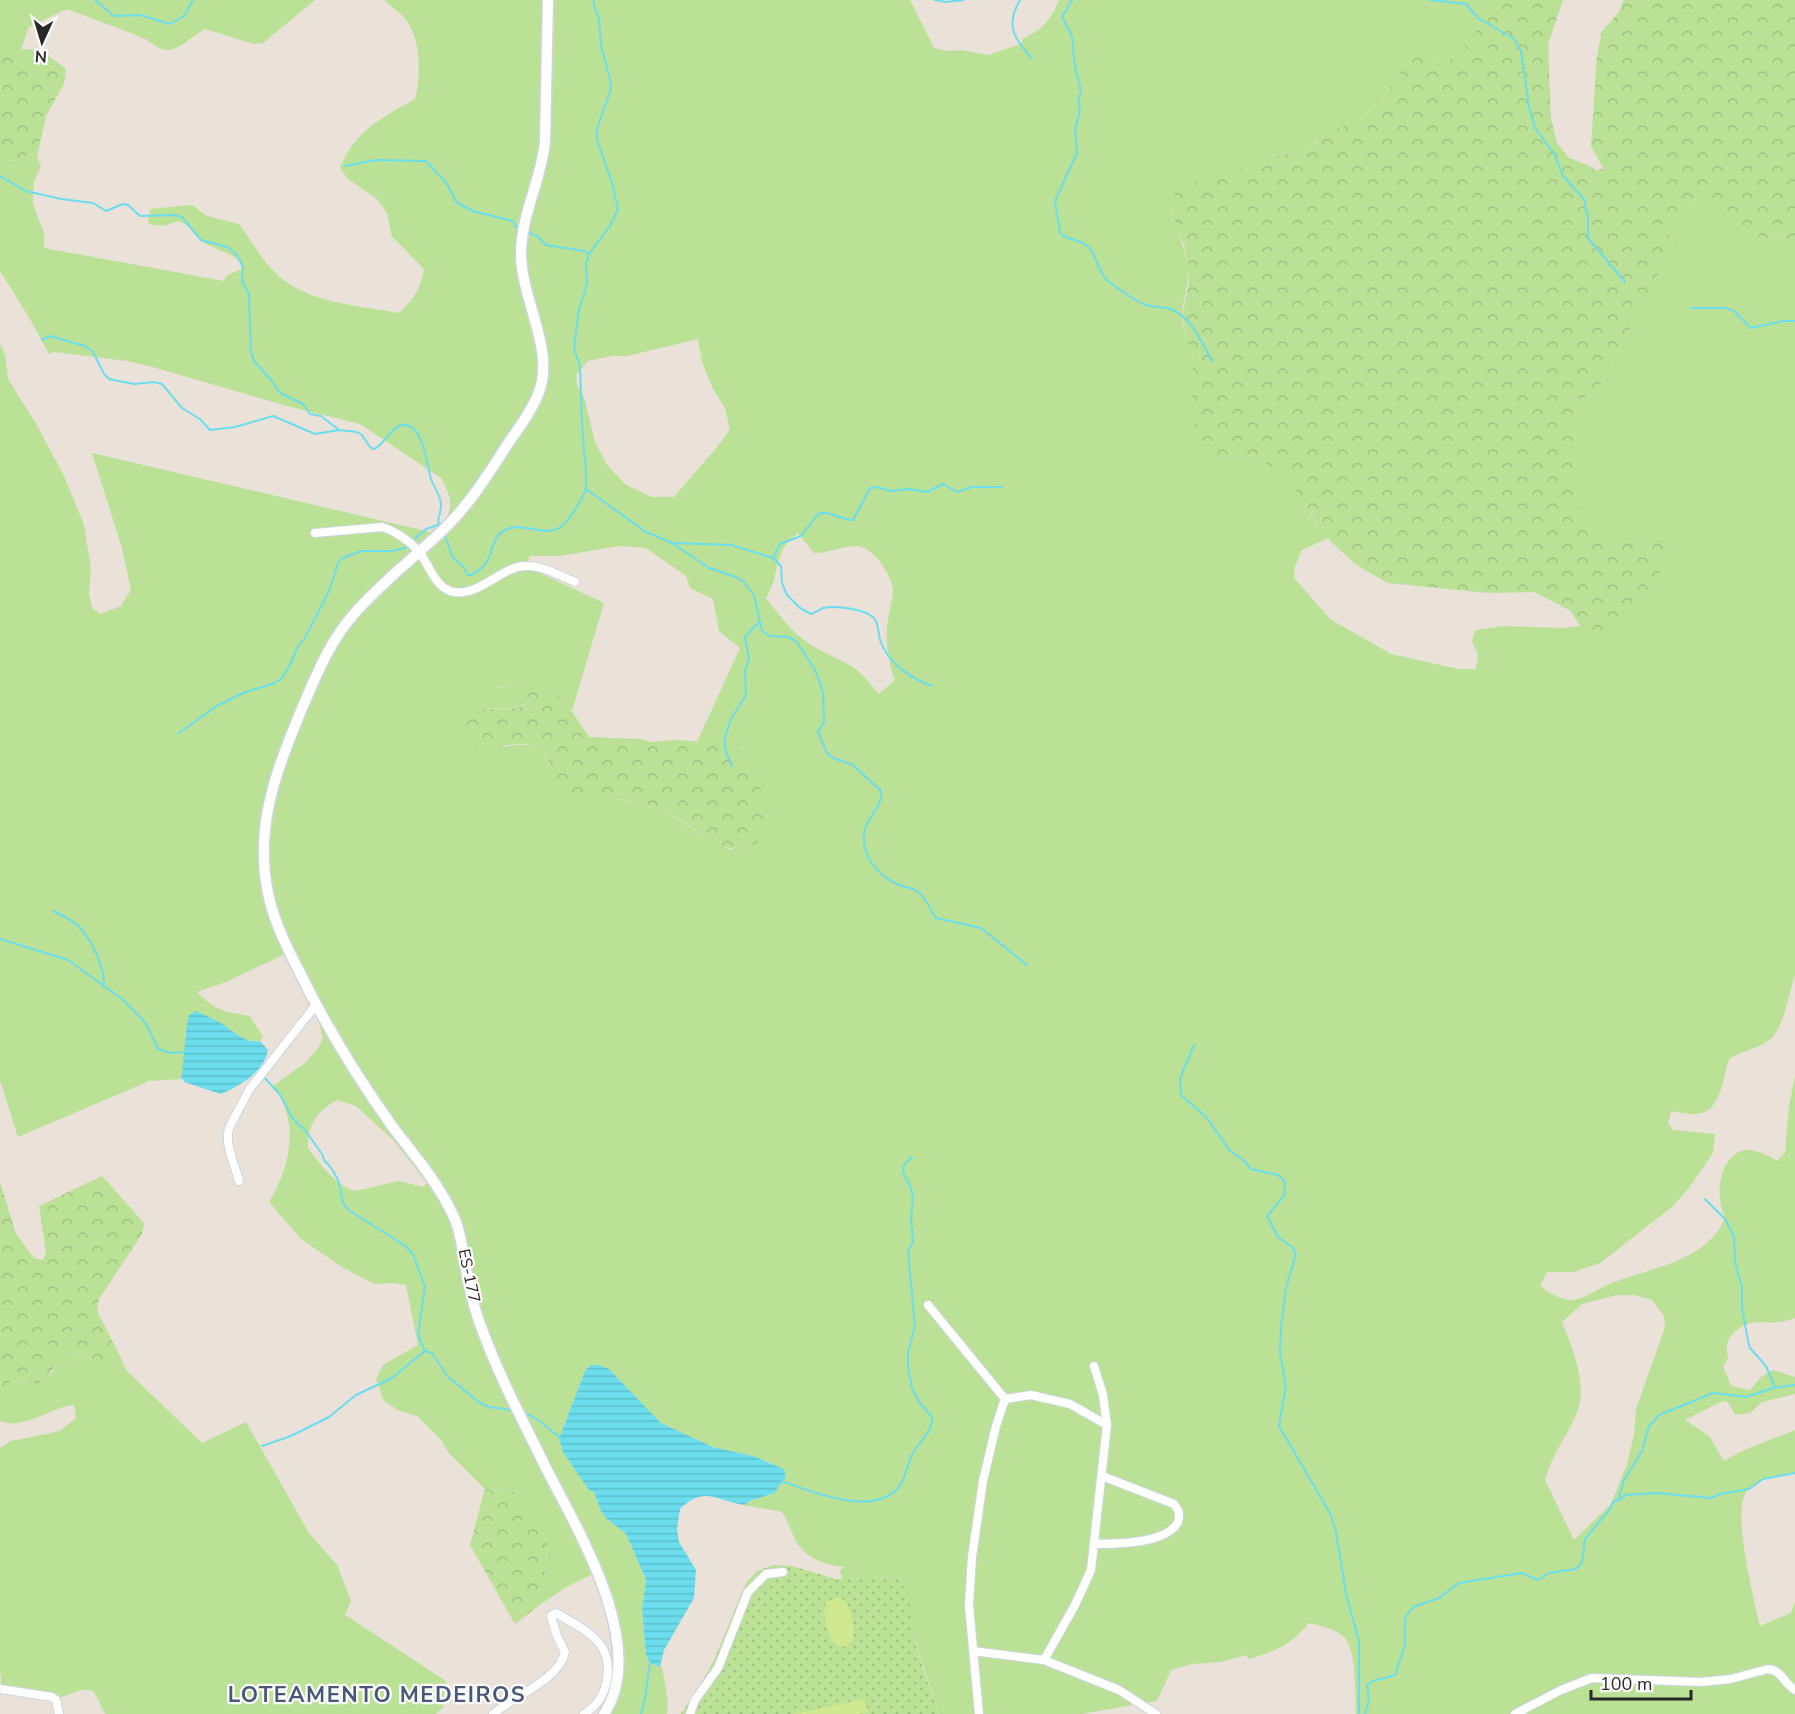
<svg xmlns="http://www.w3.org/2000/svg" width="1795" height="1714" viewBox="0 0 1795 1714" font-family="'Nunito Sans',sans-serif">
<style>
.grass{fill:#bae195;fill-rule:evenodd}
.forest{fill:url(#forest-crowns)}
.park{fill:url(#park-dots)}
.pitch{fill:#d0e991}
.water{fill:url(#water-rules)}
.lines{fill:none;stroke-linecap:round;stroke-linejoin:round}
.stream{stroke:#6bdded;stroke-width:2}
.minor-casing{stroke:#ced5e1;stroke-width:10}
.secondary-casing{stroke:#ced5e1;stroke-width:13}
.minor{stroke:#fff;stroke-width:8}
.secondary{stroke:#fff;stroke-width:10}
.labels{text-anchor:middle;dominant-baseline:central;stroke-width:4.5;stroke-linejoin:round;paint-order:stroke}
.street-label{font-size:16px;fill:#282828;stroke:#fff}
.district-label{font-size:22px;font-weight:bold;letter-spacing:1.5px;fill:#495878;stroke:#fff}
</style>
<defs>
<pattern id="forest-crowns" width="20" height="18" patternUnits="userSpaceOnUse" patternTransform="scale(1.5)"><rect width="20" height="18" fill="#bae195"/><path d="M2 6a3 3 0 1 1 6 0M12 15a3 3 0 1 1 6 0" fill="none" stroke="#a0c180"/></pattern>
<pattern id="park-dots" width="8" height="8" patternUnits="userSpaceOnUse" patternTransform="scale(1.5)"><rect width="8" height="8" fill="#bae195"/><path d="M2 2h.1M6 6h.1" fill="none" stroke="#a0c180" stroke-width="1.8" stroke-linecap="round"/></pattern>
<pattern id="water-rules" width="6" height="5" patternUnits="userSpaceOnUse" patternTransform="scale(1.5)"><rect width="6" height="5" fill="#6bdded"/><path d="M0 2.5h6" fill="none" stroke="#5dbecb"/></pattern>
</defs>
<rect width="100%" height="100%" fill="#eae1d9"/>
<!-- grass -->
<path class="grass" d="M0 0H315L263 43 254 44 205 29C196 34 179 49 170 50 159 51 153 43 145 39 120 28 92 19 67 9L29 27 21 49 0 59Z
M384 0H910L934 48 947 51 961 50 988 55 1021 44 1023 39C1043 28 1050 22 1059 0H1498L1463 51 1442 65 1425 55 1408 61 1385 95 1360 120 1316 141 1310 148 1276 156 1228 174 1171 208C1175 228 1185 245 1188 266 1190 287 1182 298 1182 316 1182 331 1190 343 1193 356 1197 367 1190 385 1193 398L1224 458 1254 455C1265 463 1279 470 1289 480 1305 496 1311 523 1328 538L1302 550 1295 566 1294 578 1330 619 1391 654 1458 669H1476L1478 655 1472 641 1475 630 1504 626 1563 628 1580 626 1583 636 1664 538 1621 542 1604 534 1588 522 1577 507 1574 400 1596 395 1674 244 1668 233 1694 200C1717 206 1734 228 1757 236 1767 240 1783 238 1795 239V975C1789 992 1783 1032 1768 1041 1755 1050 1743 1050 1729 1059 1722 1079 1722 1114 1694 1114 1686 1114 1678 1112 1671 1111L1668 1123 1673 1130 1715 1134 1713 1153 1689 1188 1672 1207 1600 1263 1574 1272H1547L1540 1286C1549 1293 1562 1301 1574 1300 1587 1298 1600 1287 1612 1283 1650 1268 1708 1261 1725 1218 1716 1198 1717 1161 1741 1151 1752 1147 1769 1155 1777 1161L1785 1153 1789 1107 1795 1076V1318C1775 1325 1770 1321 1751 1323 1742 1324 1728 1335 1727 1345 1726 1349 1728 1355 1728 1359L1723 1366 1731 1386 1750 1390 1762 1376 1773 1370 1795 1377V1394L1762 1402 1750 1413 1735 1415 1728 1402 1723 1401 1685 1420 1709 1436 1724 1461C1746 1447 1771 1440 1795 1430V1474C1779 1475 1753 1478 1745 1494 1733 1516 1754 1600 1760 1626L1791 1613 1795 1602V1714H1356C1355 1694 1357 1654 1345 1638 1337 1629 1320 1626 1309 1623 1289 1646 1278 1650 1249 1659L1246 1655 1220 1662 1191 1664 1171 1670 1157 1701 1081 1714H939L918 1650 908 1596 898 1579 895 1577 842 1579 840 1571 844 1567C826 1565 808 1559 797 1543 791 1533 789 1522 782 1512L744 1505 750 1501 774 1493 771 1463 753 1456 713 1447 661 1423 609 1369 585 1371 559 1439 563 1452 589 1490 594 1492 601 1511 607 1519 626 1534 646 1580 642 1610 646 1655 656 1666 662 1667 668 1702 667 1714H600C603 1709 609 1704 610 1699 619 1663 606 1607 593 1574L568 1586 541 1604 548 1545 545 1536 506 1491 485 1489 449 1453 441 1440 417 1416 398 1410 384 1401 376 1379 383 1365 418 1345 406 1285 394 1283 374 1284 342 1267 301 1239 269 1202C291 1166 300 1122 273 1086L305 1063 319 1047 323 1037 317 1017 287 953 226 982 197 992C216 1011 225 1012 250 1016L263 1037 260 1041C245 1043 235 1033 224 1025L185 1033 186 1052 181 1079 151 1081 149 1080 147 1082 18 1137 0 1080V344L5 355 8 379 38 427 64 476 84 525 91 569 89 593 92 608 100 614 121 606 131 590 122 548 92 453 430 532C435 528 445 521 448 515 454 503 447 488 441 478L360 424 287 406 149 366 127 361 54 352 49 354 30 319 0 271V163L2 161 19 160 29 154 37 157 41 166 34 182 33 193V204L44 233V248L224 281 226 276 241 269 242 263C230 252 216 250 203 242 192 234 194 227 178 221L164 226 149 224 148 218 151 209 192 205 207 216 239 224C253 243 267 269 286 282 319 304 361 306 399 313 413 300 421 289 424 269L392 237 387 213 377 199 348 179 340 168C355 131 381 118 415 99 421 78 421 37 406 20 399 12 391 6 384 0ZM698 339 702 362 713 389 725 408 730 429 718 446 674 497H652L626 485 607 465 595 442 584 397 577 385 576 375 588 361 611 356H627ZM798 533 814 553C830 554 849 542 864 548 876 552 892 577 893 589 893 602 887 616 887 630 886 645 889 666 895 680L879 694C870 684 861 671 849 665 834 656 818 651 804 640 789 629 778 613 766 598 777 582 775 559 787 543 790 539 795 536 798 533ZM619 546 646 548 686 576 690 588 713 599 719 631 740 648 697 742 731 743 760 790 765 805 761 822 763 836 731 850 697 832 666 811 640 803 615 799 579 800 565 794 555 778 543 748C523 741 503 746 483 753L469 743 488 708C501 708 521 710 531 700L493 688 522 684 563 698 572 711 604 603 525 566 530 556H559ZM337 1100 356 1106 393 1140 427 1183 423 1187 399 1181 355 1191C336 1186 319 1163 308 1148 308 1124 316 1112 337 1100ZM1617 1295H1634L1652 1300 1664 1316 1665 1327 1636 1409 1634 1435 1627 1464 1611 1504 1574 1540 1545 1480C1553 1452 1567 1437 1577 1412 1588 1387 1572 1345 1562 1322L1582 1304Z
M68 1351C87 1355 100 1372 121 1358L126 1370 202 1443 246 1422 309 1533 337 1565 351 1601 345 1615 446 1681 443 1707 436 1714H105L97 1697 92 1690H81L50 1701 45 1696 2 1690 0 1669V1448L11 1441 60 1431 76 1418 74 1405C50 1407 24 1431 0 1421V1388L10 1381 24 1383 51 1375 61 1355Z"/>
<!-- forest -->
<path class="forest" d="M1498 0H1563L1548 44 1551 119 1557 143 1569 158 1590 166 1596 171 1603 168 1591 146 1597 55 1602 31 1619 12 1624 0H1795V239C1783 238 1767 240 1757 236 1735 229 1715 205 1694 200L1668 233 1674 244 1596 395 1574 400 1578 507 1588 522 1604 534 1621 542 1664 538C1673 555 1647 606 1633 617 1621 627 1603 632 1590 637H1583L1580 626 1571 611 1534 592 1488 593 1388 583 1356 565 1323 534 1303 500 1288 479 1254 455 1224 458 1197 446 1191 390 1194 358 1186 337 1182 316 1189 283 1188 265 1184 243 1177 231 1171 208 1175 191 1187 185 1228 174 1276 156 1310 148 1326 133 1360 120 1385 95 1408 61 1416 55H1425L1442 65 1463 50Z
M19 49 41 50 66 69 64 84 46 116 37 157 29 154 19 160 2 161 0 163V59Z
M522 684 547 688 563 698 589 737 642 739 650 742 673 740 731 743C743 754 766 791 765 807 764 820 761 821 763 836 760 839 757 843 753 845 725 862 688 820 663 810 648 805 630 800 614 799 599 799 577 805 565 794 553 782 551 762 543 748L526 744 505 745 491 753H483L469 743 464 735 462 719C466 716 470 712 474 711 490 705 520 714 531 700L491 689Z
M102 1176 144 1223 142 1234 99 1299 97 1311 121 1358C99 1372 88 1355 68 1351 56 1359 53 1374 42 1383L10 1382 0 1388V1182L16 1234 34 1258 43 1260 46 1252 39 1206Z
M485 1489 514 1492 545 1536 548 1545 541 1604 515 1624 470 1545Z"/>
<!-- park -->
<path class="park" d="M773 1565 792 1566 836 1579 895 1577C915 1592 912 1629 918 1652 924 1673 932 1693 939 1714H681L703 1680 714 1660 746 1583 757 1571Z"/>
<!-- pitch -->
<path class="pitch" d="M835 1598C839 1598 841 1598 845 1601 851 1607 856 1633 853 1641 832 1663 820 1616 826 1602Z
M864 1699 868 1712 859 1714H794Z"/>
<!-- water -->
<path class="water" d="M196 1011C205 1015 214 1019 222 1024 234 1031 244 1044 260 1041L268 1050C264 1072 241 1085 221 1094L184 1082 183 1079H181C185 1057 184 1036 189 1015Z
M591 1365H599L609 1369 661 1423 713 1447 753 1456 784 1469 786 1477 774 1493 750 1501 744 1505C716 1501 705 1485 680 1509L677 1529 679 1542 696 1570 694 1598 664 1650 660 1667 650 1663 646 1655 642 1610 646 1580 626 1534 607 1519 601 1511 594 1492 589 1490 563 1452 559 1439 585 1371Z"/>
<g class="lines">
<!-- stream -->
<path class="stream" d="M95 0 114 16 140 15 170 24 184 16 193 0
M935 0 946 2 963 0
M1020 0C1005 26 1014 37 1031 58
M1072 0 1062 17 1072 36 1075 67 1081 91 1078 99 1080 110 1075 130 1077 153 1055 201 1060 233C1067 240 1077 239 1086 245 1097 252 1096 270 1107 280 1114 286 1138 303 1146 305 1154 308 1165 306 1173 310 1193 319 1202 344 1212 361
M1430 0 1466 4 1478 18 1514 39 1521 51 1529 107 1535 128 1555 155 1563 176 1584 199 1588 217V238L1625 282
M345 166 375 160 426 161 447 184 457 203 473 211 513 221 516 227 521 229
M0 176 26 191 61 199 93 203 106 211 123 204 128 205 140 216 174 215 182 217 201 240 228 247 237 255 243 267 242 281 249 295 251 351 254 361 271 380 280 393 303 404 310 414 321 416 339 430
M526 232 537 236 546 245 584 251 589 254
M1691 308H1725L1734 311 1751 328 1783 321H1795
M42 340 50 336 85 346 93 352 104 374 109 379 134 384 154 382 162 384 182 408 200 419 210 430 235 427 273 416 315 434 339 430 357 432 362 435 370 447 374 449C384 445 391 427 402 425 424 422 427 467 431 479 434 488 442 497 441 506 441 515 435 519 441 528
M586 489 646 532 672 543 709 568 736 577 743 581 754 595 762 631 770 636 788 637 796 641 814 668 821 685 823 694 824 722 818 732 827 753 833 758 853 765 881 791C884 806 865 818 864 834 862 857 878 876 899 885 905 887 912 888 917 891 926 897 930 910 936 918L981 928 1027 965
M444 533 453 558 462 565 468 575H471C500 561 485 541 505 530 521 521 543 537 559 528 568 523 582 500 585 491 589 480 583 449 583 436 581 413 581 390 580 367L574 348 579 309 587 285 586 264 589 254 610 226 618 209 612 183 597 139V129L610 92 611 83 601 45 599 19 594 5V0
M675 543 731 545 773 558 781 566 782 583 787 595 800 608 811 614C815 613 819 610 823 608 835 605 865 609 874 618 879 624 878 633 880 640 888 663 910 678 932 686
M773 558 780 544 801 536 818 514C832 510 840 520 853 520L870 488 877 487 890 491 908 489 927 492 943 484 957 492 972 487H1002
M179 733 215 707 243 693 275 683 282 678 289 667 297 648 305 638 330 589 338 563 341 559 361 551H392L405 548 426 529 438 525
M732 766 725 750V737L731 719 746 695 745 671 749 659 745 637 759 622
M53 911C62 915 71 919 78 926 92 939 105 968 104 987
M0 939 68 960 122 999 137 1014 146 1024 158 1049 170 1053 187 1052
M1194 1045 1180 1078 1181 1095 1207 1118 1230 1151 1242 1159 1251 1169 1278 1175 1285 1182 1284 1196 1267 1216 1278 1237 1292 1247 1296 1254 1286 1288 1281 1328 1280 1354 1286 1386 1279 1426 1331 1515 1336 1532 1346 1594 1359 1641V1714
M264 1077 281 1096 292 1118 305 1130 322 1154 324 1160 332 1169 338 1180 343 1202 347 1209 404 1245 413 1254 425 1287 418 1335 425 1351 432 1353 448 1377 480 1403 489 1407 512 1410
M1705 1199 1725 1219 1734 1236 1735 1261 1742 1288V1307L1748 1341 1750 1348 1766 1366 1775 1388
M524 1413C542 1419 545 1428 561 1438
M262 1446 291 1436 329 1417 356 1395 392 1378 425 1351
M781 1481C811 1491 869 1516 896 1490 907 1479 906 1465 913 1453 920 1440 933 1432 932 1417L919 1402 912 1388 908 1367V1352L915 1326 908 1251 913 1242 911 1218 913 1198 911 1188 903 1172 904 1165 912 1157
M1618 1500 1624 1480 1642 1451 1649 1426 1659 1415 1713 1393 1746 1397 1773 1388 1795 1385
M641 1714 645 1699 650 1662
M1365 1714 1369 1699 1367 1685 1373 1681 1395 1675 1405 1645V1618L1413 1607 1439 1598 1459 1583 1522 1573 1538 1580 1549 1573 1576 1569 1582 1563 1585 1539 1610 1509 1613 1502 1621 1499 1625 1495 1656 1493 1711 1498 1720 1494 1749 1489 1763 1479 1795 1473"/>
<!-- minor casing -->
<g class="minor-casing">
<path id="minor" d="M315 533 382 527C395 531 410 541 419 552 429 564 434 585 450 591 478 600 501 565 527 566 543 566 561 576 575 582
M239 1181C235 1165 223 1142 230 1126L249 1090 315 1006
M928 1305 1005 1399 1031 1395 1070 1404 1107 1425
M1094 1544C1115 1544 1167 1544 1178 1522 1179 1519 1179 1516 1179 1512L1174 1504 1102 1476
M973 1651 1044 1660 1119 1690 1156 1714
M1044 1660 1075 1605 1091 1570 1107 1425 1103 1395 1094 1366
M0 1689 52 1697 56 1700 59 1714
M493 1714C514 1696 559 1680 565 1652L557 1636 551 1616 556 1613C571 1622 587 1629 599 1643 611 1657 610 1681 601 1697 598 1703 590 1710 584 1714
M690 1714 695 1700 718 1668 748 1592 766 1574 783 1572
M979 1714 969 1605 972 1557 983 1481 996 1426 1005 1399
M1515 1714 1561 1690 1592 1678 1701 1682 1731 1679 1768 1669C1782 1670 1784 1684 1795 1690"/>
</g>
<!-- secondary casing -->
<g class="secondary-casing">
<path id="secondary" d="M548 0 545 142C541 181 521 215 521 254 521 298 555 350 539 392 532 411 518 429 507 445 488 475 469 505 444 529 414 558 381 583 354 614 330 641 317 674 303 706 277 769 254 825 268 893 273 919 285 944 297 967 325 1025 355 1074 392 1126 413 1154 437 1181 452 1213 460 1228 462 1247 465 1264 469 1287 474 1310 483 1332 500 1378 524 1423 546 1468 578 1531 649 1646 604 1714"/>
</g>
<!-- minor -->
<use href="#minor" class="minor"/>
<!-- secondary -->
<use href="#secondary" class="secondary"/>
</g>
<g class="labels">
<!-- street labels -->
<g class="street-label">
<text transform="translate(469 1276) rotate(78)">ES-177</text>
</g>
<!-- district labels -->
<g class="district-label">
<text x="377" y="1695">LOTEAMENTO MEDEIROS</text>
</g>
</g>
<!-- north arrow -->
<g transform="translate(42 42) rotate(184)" stroke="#ffffff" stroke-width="4.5" paint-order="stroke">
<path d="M0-4.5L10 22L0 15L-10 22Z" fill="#282828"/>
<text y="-9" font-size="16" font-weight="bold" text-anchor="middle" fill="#282828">N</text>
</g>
<!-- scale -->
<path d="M1591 1690v9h100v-9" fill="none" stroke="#282828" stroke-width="3"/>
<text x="1600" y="1690" font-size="18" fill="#282828" stroke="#ffffff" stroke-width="4.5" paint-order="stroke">100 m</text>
</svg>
